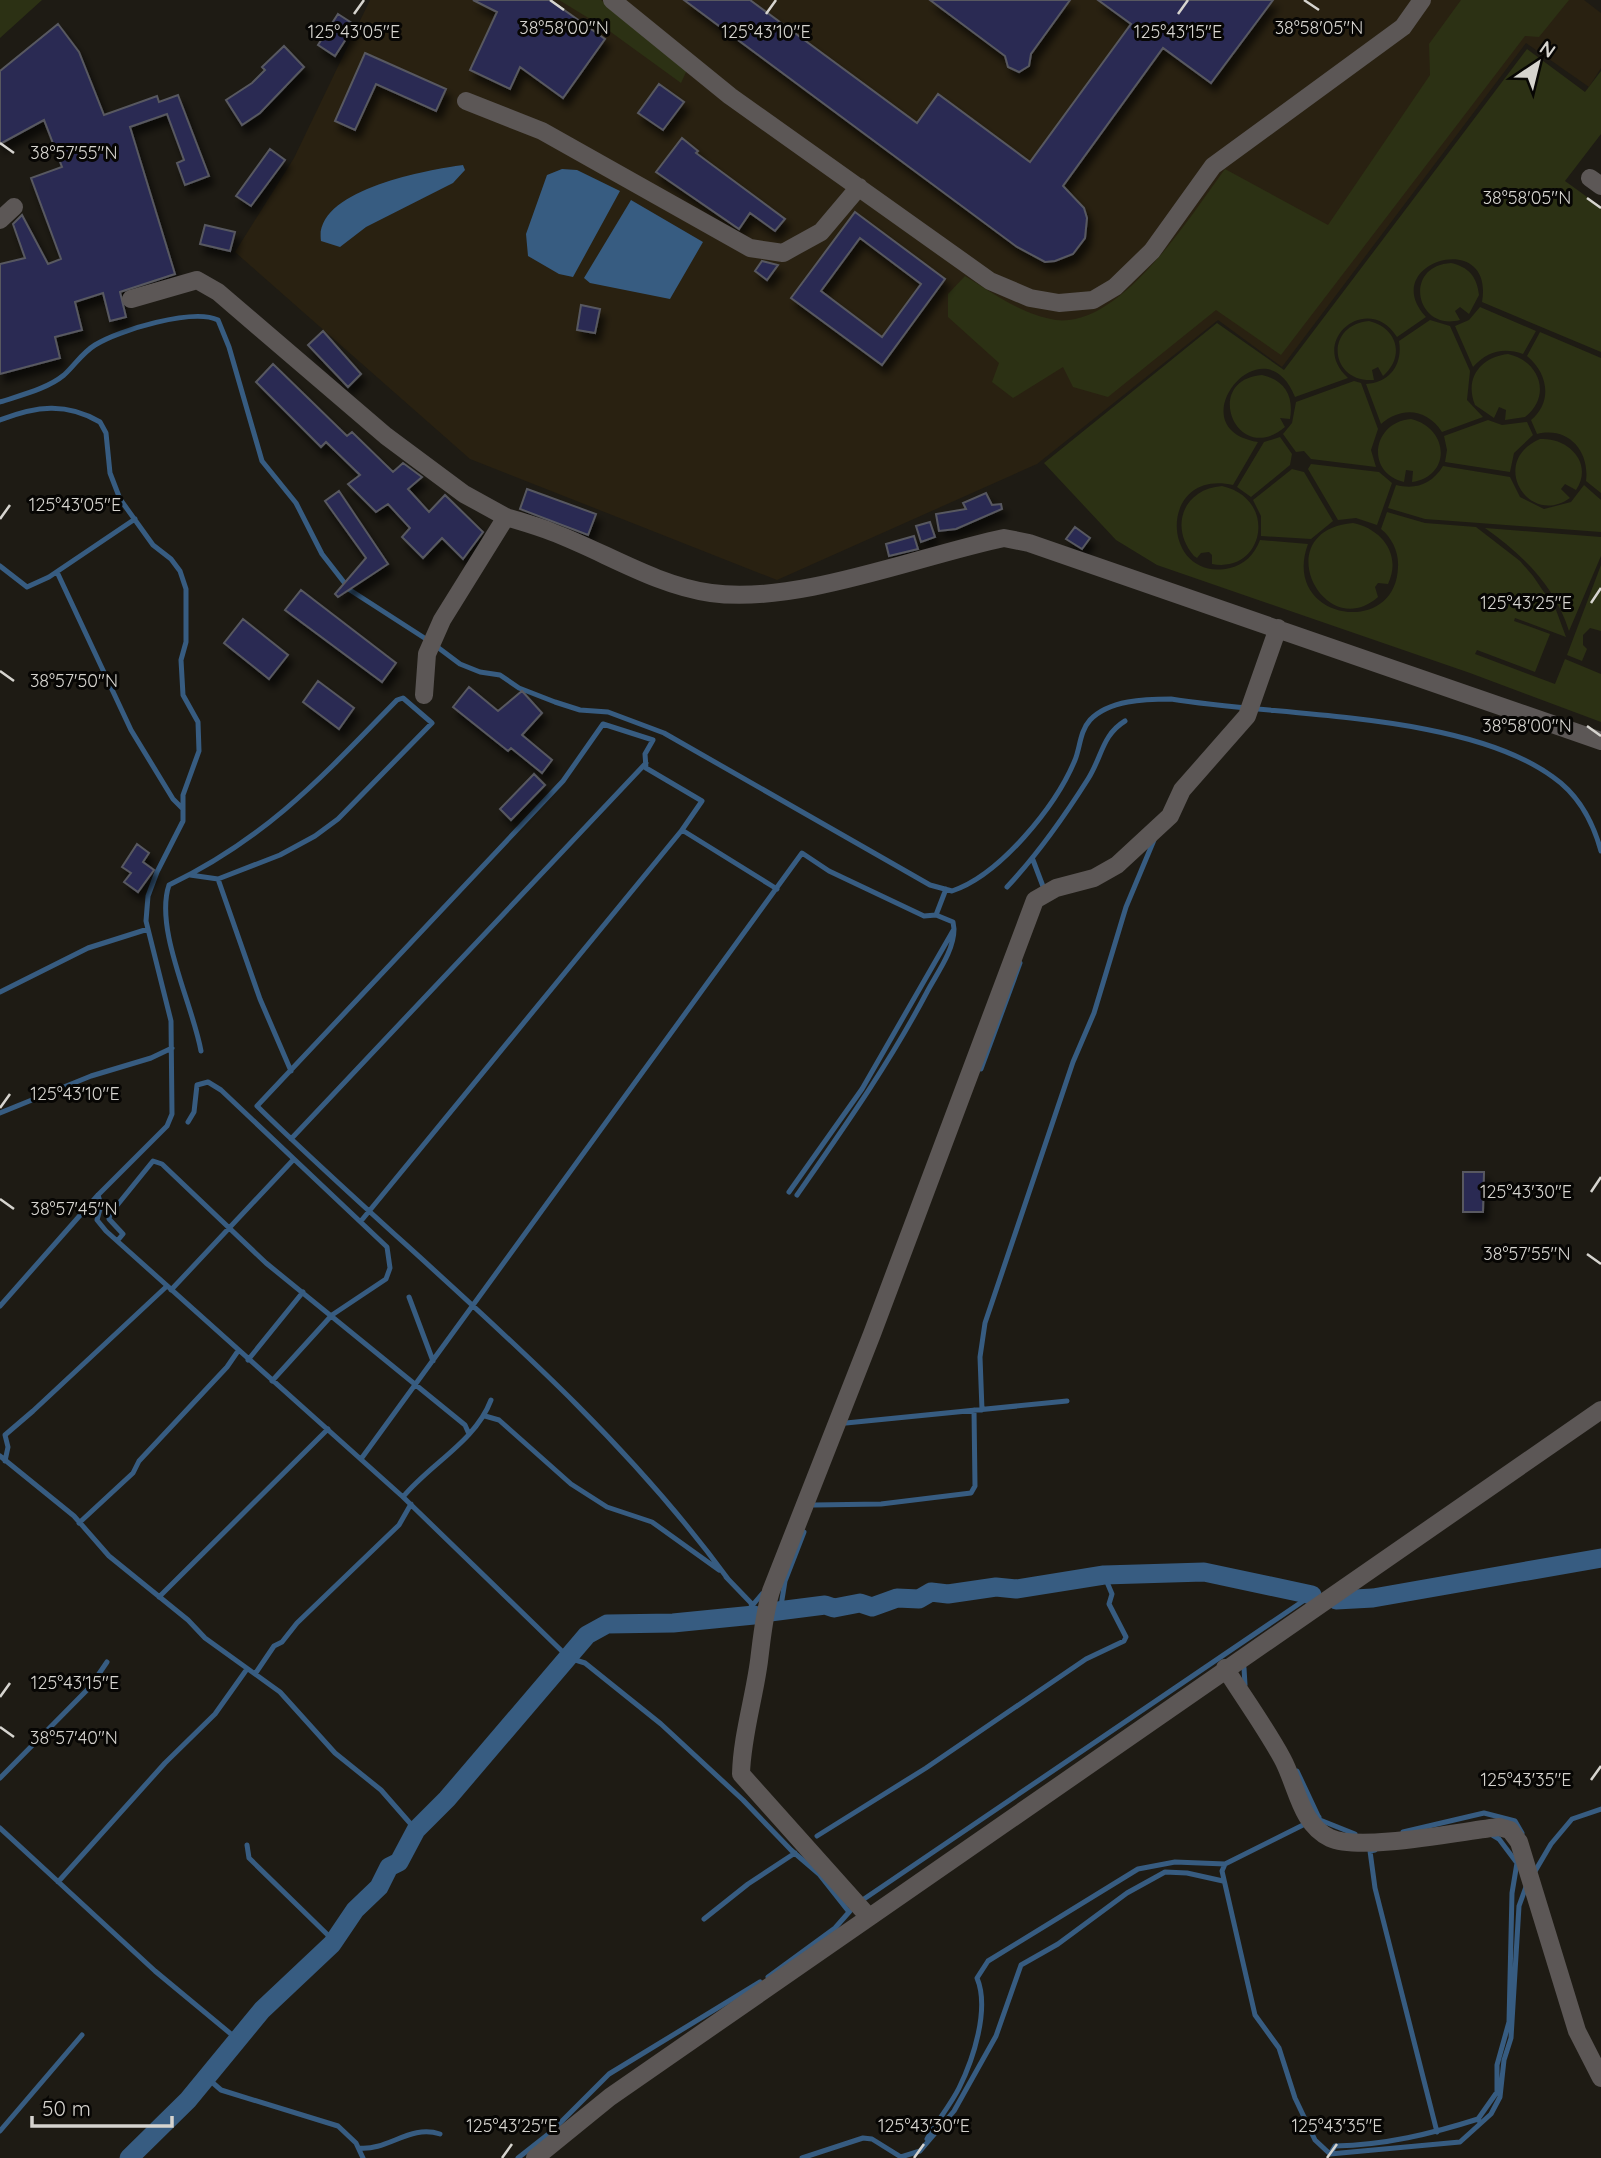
<svg xmlns="http://www.w3.org/2000/svg" width="1601" height="2158" viewBox="0 0 1601 2158" font-family="Quicksand,sans-serif">
<style>
.industrial{fill:#292111}
.green{fill:#2c3114}
.water{fill:#375c81}
.lines{fill:none;stroke-linecap:round;stroke-linejoin:round}
.stream{stroke:#375c81;stroke-width:5}
.canal{stroke:#375c81;stroke-width:19}
.building{fill:#292a53;stroke:#585961;stroke-width:2;fill-rule:evenodd;filter:url(#shadow)}
.minor{stroke:#5c5756;stroke-width:18}
.ticks{fill:none;stroke:#d6d4cf;stroke-width:2.5}
.ticks-label{font-size:18px;text-anchor:middle;fill:#d6d4cf;stroke:#070604;stroke-width:6;stroke-linejoin:round;paint-order:stroke}
</style>
<defs>
<filter id="shadow"><feDropShadow dx="4.5" dy="8" stdDeviation="3.5" flood-color="#0009"/></filter>
</defs>
<rect width="100%" height="100%" fill="#1e1b14"/>
<!-- industrial -->
<path class="industrial" d="M370 0H1584L1601 13V68L1589 87 1526 43 1282 367 1218 320 1037 464 777 580 470 459 235 252 294 158Z"/>
<!-- green -->
<path class="green" d="M0 0H42L0 38Z
M559 0H601L687 70 681 83 608 30Z
M1461 0H1569L1539 37 1525 36 1281 355 1216 310 1108 397 1073 387 1063 367 1013 398 992 382 999 363 948 317V294L965 276C993 293 1022 315 1056 320 1121 328 1191 215 1225 169L1328 225 1430 75 1429 44Z
M1527 49 1585 92 1601 71V134L1565 181 1601 207V352L1482 302C1495 227 1376 263 1426 317L1397 337C1368 291 1307 341 1348 378L1295 397C1264 318 1175 429 1258 442L1233 485C1156 468 1161 584 1230 568 1244 565 1255 554 1260 540L1308 544C1280 620 1396 639 1398 567 1399 552 1392 538 1381 529L1387 512 1425 523 1476 527 1520 561 1533 576 1556 610 1566 637 1515 618 1514 621 1550 634 1535 672 1477 650 1475 654 1555 684 1565 659 1601 674V722L1470 673 1157 565 1116 540 1044 463 1217 323 1284 370Z
M1451 263C1469 267 1477 277 1479 295L1469 314 1460 307 1455 311 1460 320C1416 332 1402 266 1451 263Z
M1480 307 1536 331 1523 354C1504 347 1487 351 1473 367L1455 326 1469 320Z
M1430 320 1450 326 1470 371 1467 400 1483 417 1442 432C1427 409 1402 406 1381 424L1366 384C1390 383 1403 364 1399 341Z
M1369 321C1398 328 1405 357 1383 376L1378 367 1372 370 1374 380C1329 383 1324 325 1369 321Z
M1540 332 1601 358V493L1586 481C1590 451 1568 426 1537 434L1531 420C1553 402 1548 373 1527 356Z
M1508 354C1540 361 1552 396 1525 417L1505 420 1506 410 1499 407 1494 418 1475 405C1464 378 1481 357 1508 354Z
M1262 375C1285 380 1294 396 1290 419L1280 418 1285 427C1237 468 1201 380 1262 375Z
M1354 381 1361 383 1378 429 1371 450 1376 467 1311 459 1304 451 1296 452 1283 434 1292 423 1296 402Z
M1411 419C1449 428 1452 476 1412 482L1413 471 1406 470 1404 482C1365 473 1372 422 1411 419Z
M1488 420 1502 425 1527 422 1533 435 1514 453 1510 472 1445 462 1447 450 1444 436Z
M1280 437 1292 454 1290 465 1251 497 1237 487 1264 442Z
M1540 439C1568 437 1594 463 1576 490L1565 484 1561 489 1570 498C1528 528 1488 461 1540 439Z
M1311 464 1379 472 1392 483 1377 525 1356 518 1338 520 1308 469Z
M1443 466 1510 477 1520 497 1544 509 1571 502 1584 485 1601 500V532L1425 519 1388 508 1396 485C1416 490 1432 484 1443 466Z
M1292 469 1304 472 1333 521 1311 539 1261 536V516L1253 500Z
M1222 486C1279 499 1264 574 1212 564V555L1209 552 1201 553 1197 558 1194 556C1169 527 1183 489 1222 486Z
M1353 523C1382 529 1402 555 1388 584L1378 583 1375 587 1378 597C1324 645 1266 531 1353 523Z
M1485 528 1601 537V556L1569 631C1555 586 1523 555 1485 528Z
M1601 565V631L1590 628 1583 635V645L1587 649 1582 661 1567 655Z"/>
<!-- water -->
<path class="water" d="M463 165 465 170 453 183 366 227 340 247 321 241C313 190 427 170 463 165Z
M562 169 577 170 620 191 573 277 559 274 528 256 526 234 547 175Z
M631 200 703 242 670 299 590 283 584 278Z"/>
<g class="lines">
<!-- stream -->
<path class="stream" d="M0 402C21 395 47 389 64 375 75 365 82 353 95 345 119 330 193 308 218 320L229 347 262 461 296 503 322 554 350 590 426 639
M0 420C36 406 66 402 100 422L106 433 110 473 120 499 153 545 171 559 180 571 186 589V642L181 660 183 695 198 722 199 751 183 795V821L157 872 148 896 146 921 171 1021 172 1114 167 1126 98 1195 0 1306
M0 566 27 587 49 577 135 519
M57 572 131 730 173 799 183 809
M436 646 460 664 480 672 500 675 519 688 555 702 580 710 608 712 664 733 930 885 952 891C1000 875 1056 806 1075 760 1080 748 1080 731 1090 720 1109 700 1145 699 1171 699 1280 717 1464 712 1553 777 1579 795 1593 822 1601 851
M1033 860 1044 889
M190 875 218 879 280 855 315 836 338 819 432 723 403 698 397 700C323 776 267 838 169 885 154 929 193 1005 201 1051
M218 879 260 999 291 1071
M1007 887C1038 854 1064 817 1088 779 1102 757 1102 735 1125 721
M0 992 88 948 148 929
M981 1069 1020 963
M0 1113 91 1076 151 1058 172 1048
M188 1122 194 1112 197 1085 208 1082 221 1090 387 1247 390 1268 386 1279 332 1315 272 1381
M291 1139 646 763
M789 1192 862 1089 954 929 953 922 936 915
M98 1195 101 1205 97 1220 106 1231 403 1497 569 1658 585 1663 661 1724 743 1800 791 1850 819 1874 849 1912
M797 1195C843 1129 889 1064 927 992 937 973 954 951 954 929
M361 1221 682 830
M118 1240 123 1234 109 1219 110 1214 153 1161 162 1164 266 1263 465 1425 469 1434
M171 1290 294 1159
M409 1297 433 1361
M248 1360 303 1292
M982 1410 980 1357 985 1323 1073 1062 1094 1013 1126 907 1154 840
M485 1416 499 1420 571 1484 607 1507 652 1522 719 1570
M846 1423 1067 1401
M0 1456 74 1516 109 1556 188 1620 205 1638 280 1692 335 1753 381 1790 416 1830
M361 1459 802 853 829 871 924 916 936 915 946 889
M5 1461 8 1447 5 1435 33 1411 167 1286
M403 1497C431 1463 475 1442 491 1400
M814 1505 881 1504 971 1493 975 1486 974 1410
M79 1523 133 1473 139 1461 227 1367 238 1351
M726 1577 751 1603 753 1615
M728 1579C596 1398 416 1262 257 1106L563 781 603 724 653 740 645 754 646 768 702 801 682 830 777 889
M159 1597 328 1429
M751 1607 762 1594
M780 1612 785 1581 804 1532
M1244 1668 1245 1685
M255 1674 274 1646 282 1642 297 1623 399 1525 411 1504
M1297 1771 1320 1820 1355 1834
M0 1778 90 1687 107 1662
M1319 1817 1225 1864 1222 1871 1255 2015 1279 2048 1295 2098 1315 2140 1330 2154 1460 2142 1491 2114 1500 2097 1504 2060 1511 2038 1519 1906 1527 1884
M0 1828 155 1971 237 2039
M1403 1832 1484 1813 1515 1821 1522 1833
M817 1836 926 1768 1086 1659 1124 1641 1126 1637 1109 1604 1112 1594 1104 1575
M247 1845 249 1858 334 1941
M1375 1850 1370 1851 1375 1888 1437 2132
M1534 1873 1551 1844 1572 1819 1601 1809
M58 1882 165 1763 215 1714 247 1669
M861 1901 1312 1595
M704 1919 748 1884 795 1853
M768 1977 835 1928 850 1911
M205 2076 221 2090 338 2126 356 2143 363 2158
M1478 2119 1497 2092V2065L1509 2022 1512 1893 1517 1863 1499 1839 1489 1833
M0 2131 82 2035
M927 2139C936 2122 950 2106 959 2088 973 2060 990 2009 977 1978L988 1961 1138 1869 1175 1862 1225 1864
M359 2148C388 2151 410 2124 440 2134
M1330 2154 1335 2146C1385 2145 1431 2134 1478 2119L1480 2122
M518 2158 551 2132 609 2074 760 1982
M802 2158 863 2138 872 2139 901 2157 920 2151 954 2111 996 2036 1021 1965 1058 1944 1127 1893 1165 1872 1187 1873 1223 1881"/>
<!-- canal -->
<path class="canal" d="M1336 1600 1373 1598 1601 1558
M770 1612 825 1605 834 1608 860 1603 872 1607 897 1598 919 1599 931 1592 948 1594 996 1587 1016 1589 1104 1575 1204 1572 1312 1595
M129 2158 188 2100 262 2010 332 1944 355 1910 379 1887 389 1867 399 1862 416 1830 447 1799 587 1635 607 1624 673 1623 754 1615"/>
</g>
<!-- building -->
<path class="building" d="M473 0H550L605 39 563 98 520 67 510 89 470 70 497 12Z
M684 0H750L917 123 938 94 1030 162 1131 24 1098 0H1273L1211 83 1163 48 1063 186 1084 208 1087 218 1085 238 1073 254 1055 261 1045 262 1017 247Z
M930 0H1070L1031 54 1029 66 1019 72 1008 67 1005 56Z
M338 14 355 25 335 56 318 45Z
M58 24 79 52 104 115 157 96 159 102 178 95 209 176 185 185 177 163 184 160 167 114 130 127 175 274 120 292 126 317 110 321 103 293 75 302 82 330 55 337 60 358 0 374V264L25 258 13 224 22 215 48 264 61 259 31 178 62 167 44 120 0 144V71Z
M284 46 304 67 260 113 242 125 226 100 252 83 265 70 262 67Z
M365 53 446 89 436 111 376 84 355 130 335 121Z
M659 84 684 102 663 130 638 113Z
M682 138 698 151 696 153 785 219 775 231 750 213 739 229 656 172Z
M270 149 285 160 251 206 236 196Z
M855 212 945 279 882 365 791 298ZM860 238 921 284 882 337 821 291Z
M205 225 235 232 230 251 200 244Z
M762 261 778 265 767 280 755 271Z
M581 305 600 309 595 333 577 330Z
M323 331 361 374 348 387 308 345Z
M273 364 347 436 352 432 393 472 403 463 422 477 408 489 429 512 445 495 483 532 463 559 442 538 423 558 402 537 410 528 388 504 376 512 348 484 360 475 326 442 321 447 256 382Z
M527 489 596 514 588 535 520 509Z
M339 491 388 564 338 597 335 594 366 558 325 501Z
M986 493 992 505 1001 504 1002 509 956 529 939 531 936 514 966 509 963 503Z
M930 522 935 537 921 542 916 526Z
M1075 527 1090 538 1082 549 1066 539Z
M914 536 918 549 889 556 886 544Z
M301 590 396 663 382 682 285 610Z
M243 619 288 655 269 679 224 643Z
M318 681 354 708 339 729 303 702Z
M469 687 498 711 522 691 542 713 522 735 552 760 542 773 511 748 508 751 453 707Z
M534 774 545 785 511 820 500 809Z
M137 844 149 853 143 862 154 870 138 892 124 882 131 873 122 867Z
M1463 1172H1484L1483 1212H1463Z"/>
<g class="lines">
<!-- minor -->
<path class="minor" d="M612 0 730 96 990 281 1030 298 1059 303 1093 300 1115 287 1152 251 1213 166 1403 27 1422 0
M466 101 542 131 750 248 783 253 821 232 859 187
M1590 178 1601 186
M0 220 14 207
M131 299 197 280 218 292 386 436 464 494 506 517
M424 695 427 654 442 620 506 517C522 522 537 526 552 532 605 552 655 585 711 593 797 605 918 556 1004 538L1029 543 1601 741
M1225 1668C1244 1698 1265 1727 1282 1758 1297 1785 1300 1824 1330 1838 1361 1852 1462 1831 1499 1827L1510 1830 1519 1842 1577 2031 1601 2078
M868 1916 741 1774C742 1736 754 1699 759 1661 762 1637 764 1614 771 1591L872 1334 1035 900 1056 888 1094 878 1117 865 1170 816 1182 790 1247 716 1278 628
M535 2158 610 2097 1601 1410"/>
</g>
<!-- ticks -->
<path class="ticks" d="M550 0 564 10M1304 0 1319 10M354 14 364 0M766 14 776 0M1178 14 1188 0M0 143 14 153M1587 198 1601 208M0 519 10 505M1591 603 1601 588M0 671 14 681M1587 726 1601 736M0 1108 10 1094M1591 1192 1601 1177M0 1199 14 1209M1587 1254 1601 1264M0 1697 10 1683M0 1727 14 1737M1591 1780 1601 1766M502 2158 512 2144M914 2158 924 2144M1327 2158 1337 2144"/>
<g class="ticks-label">
<text x="564" y="34">38°58'00"N</text>
<text x="1319" y="34">38°58'05"N</text>
<text x="354" y="38">125°43'05"E</text>
<text x="766" y="38">125°43'10"E</text>
<text x="1178" y="38">125°43'15"E</text>
<text x="74" y="159">38°57'55"N</text>
<text x="1527" y="204">38°58'05"N</text>
<text x="75" y="511">125°43'05"E</text>
<text x="1526" y="609">125°43'25"E</text>
<text x="74" y="687">38°57'50"N</text>
<text x="1527" y="732">38°58'00"N</text>
<text x="75" y="1100">125°43'10"E</text>
<text x="1526" y="1198">125°43'30"E</text>
<text x="74" y="1215">38°57'45"N</text>
<text x="1527" y="1260">38°57'55"N</text>
<text x="75" y="1689">125°43'15"E</text>
<text x="74" y="1744">38°57'40"N</text>
<text x="1526" y="1786">125°43'35"E</text>
<text x="512" y="2132">125°43'25"E</text>
<text x="924" y="2132">125°43'30"E</text>
<text x="1337" y="2132">125°43'35"E</text>
</g>
<!-- north arrow -->
<g transform="translate(1538 63) rotate(35)" stroke="#070604" stroke-width="5" paint-order="stroke">
<path d="M0-5L12 26L0 18L-12 26Z" fill="#d6d4cf"/>
<text y="-10" font-size="19" font-weight="bold" text-anchor="middle" fill="#d6d4cf">N</text>
</g>
<!-- scale -->
<path d="M32 2116v10h140v-10" fill="none" stroke="#d6d4cf" stroke-width="3.5"/>
<text x="42" y="2116" font-size="21" fill="#d6d4cf" stroke="#070604" stroke-width="5" paint-order="stroke">50 m</text>
</svg>
